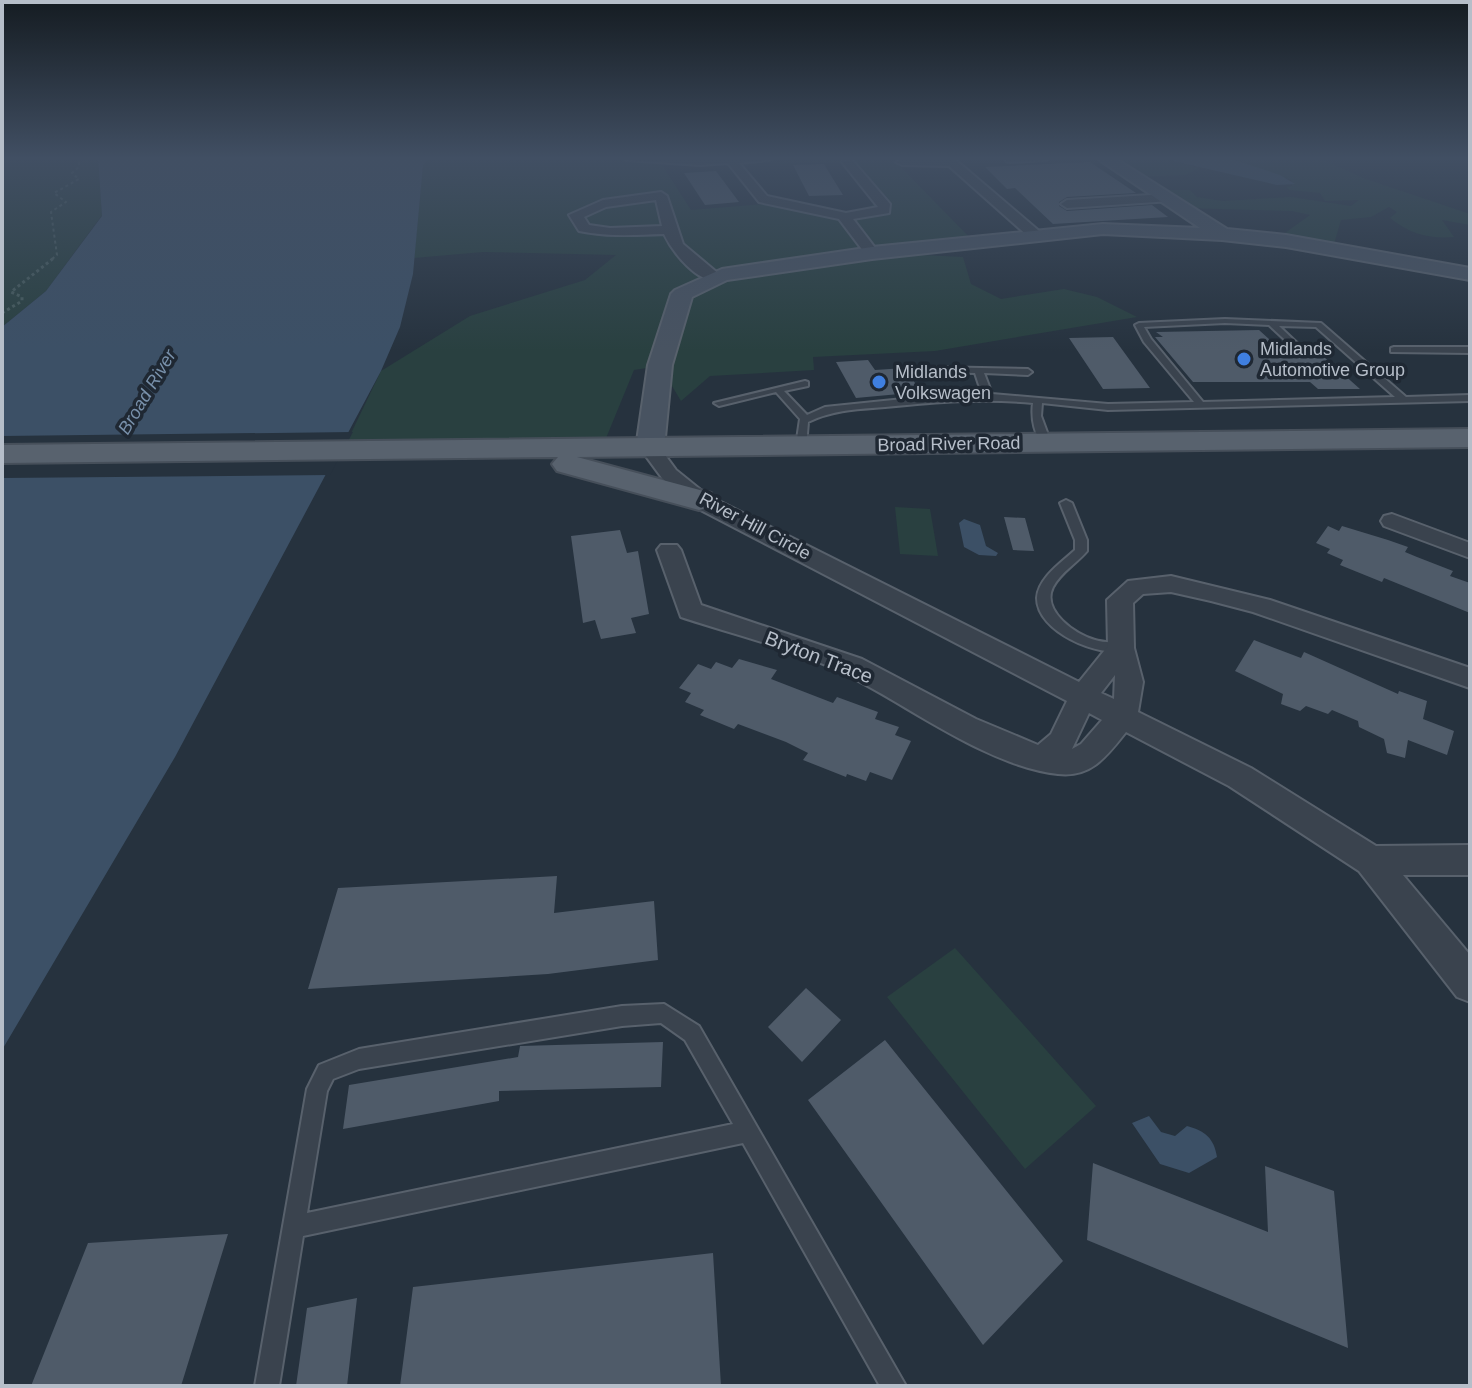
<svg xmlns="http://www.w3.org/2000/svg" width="1472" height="1388" viewBox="0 0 1472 1388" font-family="Arial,sans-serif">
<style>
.green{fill:#294040}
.water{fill:#3c5066}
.pier{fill:#26323e}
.building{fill:#4f5b69}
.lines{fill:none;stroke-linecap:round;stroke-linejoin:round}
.lane-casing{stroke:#58616c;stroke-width:4}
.street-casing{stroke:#58616c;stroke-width:4}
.secondary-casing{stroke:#58616c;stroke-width:4}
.primary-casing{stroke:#464f5a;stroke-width:4}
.path-far1{stroke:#485d5e;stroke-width:2;stroke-dasharray:3 3;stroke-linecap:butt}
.path{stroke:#485d5e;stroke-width:3;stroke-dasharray:3 3;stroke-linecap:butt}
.lane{fill:#3a434e;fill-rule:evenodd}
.street{fill:#3a434e;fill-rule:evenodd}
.secondary{fill:#485361;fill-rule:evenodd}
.primary{fill:#58626e;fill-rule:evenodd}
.shop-dot{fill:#3f7fe0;stroke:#1f2833;stroke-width:3}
.labels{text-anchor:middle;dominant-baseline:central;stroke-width:7;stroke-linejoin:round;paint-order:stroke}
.far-poi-label{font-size:18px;fill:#b6bec9;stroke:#1f2833;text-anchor:start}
.far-water-label{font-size:18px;font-style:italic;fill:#7890aa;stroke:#1f2833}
.far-street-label{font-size:18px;fill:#b6bec9;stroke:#1f2833}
.street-label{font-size:20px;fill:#b6bec9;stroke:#1f2833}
</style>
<rect width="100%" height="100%" fill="#26323e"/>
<!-- green -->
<path class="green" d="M2 157H98L102 215 46 291 2 327Z
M430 157H617L659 160 691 210 775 203 843 216 862 215 879 198 848 162 779 164C798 150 866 157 891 157L974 242 880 253 963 257 971 284 1001 299 1064 289 1097 297 1137 317 935 351 813 357 814 370 710 376 681 401 660 366 634 370 602 448 343 450 381 371 470 316 585 280 616 255 483 252 414 258 423 165Z
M1103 157H1156L1199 168 1186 175 1134 177Z
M1226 157H1317L1363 178 1470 214V225L1442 220 1454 237C1429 239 1410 234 1390 218L1397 212 1389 207 1371 217 1341 220 1334 244 1278 238 1310 215 1292 211 1184 208 1155 190H1190L1197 197 1223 201 1291 197 1351 206 1359 200 1325 201 1320 193 1290 190 1286 187 1292 186 1291 180Z
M895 507 930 509 938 556 900 554Z
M955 948 1096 1106 1025 1169 887 997Z"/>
<!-- water -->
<path class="water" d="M98 157H430L423 165 413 274 400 327 381 371 175 757 2 1050V327L46 291 102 216Z
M1156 157H1226L1280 175 1295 184 1277 185Z
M964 519 980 525 986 546 998 553 996 556 979 555 964 547 959 523Z
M1149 1116 1161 1132 1175 1136 1187 1126C1205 1131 1214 1138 1217 1157L1189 1173 1160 1164 1132 1123Z"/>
<!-- pier -->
<path class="pier" d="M353 432 330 475 2 478V436Z"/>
<!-- building -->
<path class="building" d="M1090 162 1136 193 1067 197 1059 202V206L1067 211 1152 205 1168 217 1053 224 1015 188 1007 189 985 167Z
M824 164 830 174 843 195 809 196 793 165Z
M716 171 739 202 705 205 684 173Z
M1259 330 1281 350 1295 352 1314 348 1360 389H1318L1310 382H1193L1155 337H1163L1156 332Z
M1113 337 1150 388 1103 389 1069 338Z
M868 360 875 370 905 368 921 392 856 398 836 362Z
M1004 517 1025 518 1034 551 1013 550Z
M1328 526 1339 531 1342 526 1388 540 1408 547 1405 552 1417 557 1453 571 1450 576 1470 583V613L1384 578 1382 582 1340 565 1343 560 1327 553 1330 549 1316 543Z
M620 530 627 553 638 551 649 614 631 618 636 633 601 639 595 620 583 623 571 536Z
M1254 640 1301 658 1304 652 1398 694 1399 691 1427 701 1423 719 1454 731 1447 755 1408 740 1405 758 1387 753 1384 739 1359 727 1358 721 1332 710 1328 714 1306 706 1300 711 1281 704 1283 694 1235 671Z
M739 659 777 670 771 679 833 703 837 697 878 712 875 719 899 727 895 735 911 741 892 780 870 772 866 781 847 774 846 777 803 760 808 753 786 742 738 724 734 729 700 715 704 710 685 702 691 693 679 688 698 664 711 669 716 662 732 668Z
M557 876 554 913 654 901 658 960 548 974 308 989 338 888Z
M806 988 841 1020 802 1062 768 1027Z
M885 1040 1063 1261 983 1345 808 1100Z
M663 1042 661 1087 499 1091V1101L343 1129 349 1085 518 1057 520 1046Z
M1093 1163 1268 1232 1265 1166 1334 1191 1348 1348 1087 1240Z
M228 1234 181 1386H31L88 1243Z
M713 1253 721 1386H400L413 1287Z
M357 1298 347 1386H296L307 1308Z"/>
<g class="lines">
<!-- lane casing -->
<g class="lane-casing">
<path id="lane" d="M1225 319 1321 323 1406 397 1470 395V401L1108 410 1042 403 1041 416 1051 443 1046 446C1034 438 1031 417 1033 403 983 398 935 402 885 407 858 409 832 410 808 422L806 446 801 449 796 446 800 419 776 392 719 406 714 403 805 381 808 382V386L784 391 807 415 825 407 952 394H982L975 373 929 372 928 370 932 367 1028 369 1032 372 1028 375 984 373 992 394 1108 404 1194 402 1144 342 1135 325 1139 323ZM1225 323 1269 325 1295 349 1299 346 1298 344 1279 326 1316 327 1395 397 1203 402 1151 339 1144 327Z
M1394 347H1470V353L1391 352V348Z
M1066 500 1072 503 1087 540V551C1077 563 1060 573 1053 587 1041 611 1076 635 1095 640 1105 643 1116 642 1126 645L1128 648 1126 651C1098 657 1037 632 1037 598 1038 578 1062 562 1075 550V540L1060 503Z
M664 1004 699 1026 906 1386H880L743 1143 303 1236 279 1386H255L307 1089 319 1065 359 1049 622 1006ZM661 1023 685 1040 733 1124 307 1213 327 1091 333 1079 359 1069 622 1026Z"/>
</g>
<!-- street casing -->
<g class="street-casing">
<path id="street" d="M621 157H775L769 160 739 163 767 196 846 213 878 207 842 162 852 160 890 204 889 213 853 219 879 253 877 256H867L839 219 759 202 728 163 700 165 627 160Z
M1006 157H1052L1046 160 1010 162 1006 161Z
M944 158 957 161 1039 231V237H1029L949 166 902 165 896 162 902 159Z
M661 192 667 196 683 244 720 275V281C698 284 673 253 664 234 635 235 608 237 579 231L569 215 603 200ZM656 200 662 226 610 228 589 225 584 217 606 207Z
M1167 194 1171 195V201L1067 208 1061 204 1067 200Z
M650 442 657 444 676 470 707 495 1079 682 1108 646 1107 600 1128 581 1171 576 1270 600 1470 668V688L1253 612 1211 601 1171 592 1143 594 1133 603 1134 648 1143 682 1138 712 1251 768 1376 846 1470 845V875H1403L1470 955V1002L1457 997 1359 871 1229 786 1126 732C1107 756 1091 778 1058 774 986 766 907 704 843 673 792 648 735 635 681 617L657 550 661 545H677L681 550 701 605 862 659 976 719 1038 745 1051 734 1067 701 691 505 662 478 640 448ZM1115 675 1114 699 1101 693ZM1089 713 1102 720 1081 744 1072 749Z
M1392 514 1470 543V558L1384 526 1381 521 1384 516Z"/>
</g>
<!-- secondary casing -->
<g class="secondary-casing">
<path id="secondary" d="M1095 157H1113L1227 229 1286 235 1470 268V280L1286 247 1222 240 1103 234 872 259 727 280 692 297 672 365 664 448 660 454 650 456 640 454 636 448 648 365 671 294 675 290 722 269 872 247 1103 224 1200 228Z"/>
</g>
<!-- primary casing -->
<g class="primary-casing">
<path id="primary" d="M1470 429V447L577 457 711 493 715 500 711 507 699 510 557 471 552 464 558 457 2 463V445Z"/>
</g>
<!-- path-far1 -->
<path class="path-far1" d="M52 259 57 255 51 212 66 202 54 193 79 179 72 173 79 167V157"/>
<!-- path -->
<path class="path" d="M2 313 22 301V297L11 292 55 257"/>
<!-- lane -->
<use href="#lane" class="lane"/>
<!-- street -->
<use href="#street" class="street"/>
<!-- secondary -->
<use href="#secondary" class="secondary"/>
<!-- primary -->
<use href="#primary" class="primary"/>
</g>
<!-- sky -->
<linearGradient id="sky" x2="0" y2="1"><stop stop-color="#151c22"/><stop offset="0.45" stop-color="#414f63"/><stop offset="1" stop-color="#414f63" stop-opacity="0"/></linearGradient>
<rect width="1472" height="351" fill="url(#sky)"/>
<!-- markers -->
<g class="shop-dot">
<circle cx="1244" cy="359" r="8"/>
<circle cx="879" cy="382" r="8"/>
</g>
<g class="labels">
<!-- far-poi labels -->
<g class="far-poi-label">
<text x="1260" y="349">Midlands<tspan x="1260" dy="21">Automotive Group</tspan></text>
<text x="895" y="372">Midlands<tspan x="895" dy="21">Volkswagen</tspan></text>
</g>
<!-- far-water labels -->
<g class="far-water-label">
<text transform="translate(147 392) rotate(-59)">Broad River</text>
</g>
<!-- far-street labels -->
<g class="far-street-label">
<text transform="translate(949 444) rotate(-1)">Broad River Road</text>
<text transform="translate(755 526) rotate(28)">River Hill Circle</text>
</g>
<!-- street labels -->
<g class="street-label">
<text transform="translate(819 657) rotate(21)">Bryton Trace</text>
</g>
</g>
<!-- border -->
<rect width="1472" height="1388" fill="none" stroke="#b6bec9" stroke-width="8"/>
</svg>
